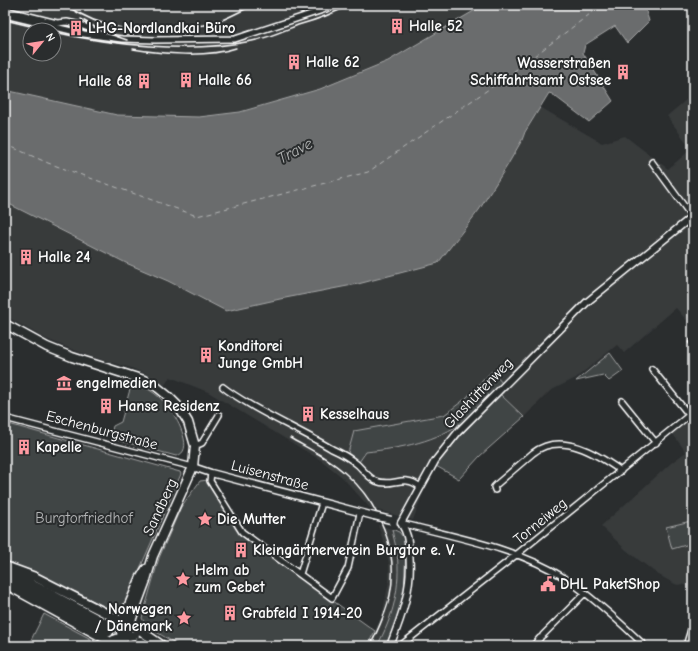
<svg xmlns="http://www.w3.org/2000/svg" width="698" height="651" viewBox="0 0 698 651" font-family="'Comic Neue',sans-serif">
<style>
.built{fill:#373a3b;fill-rule:evenodd}
.green{fill:#414445;stroke:#a0a2a2}
.water{fill:#6a6c6d;stroke:#a6a7a7}
.lines{fill:none;stroke-linecap:round;stroke-linejoin:round}
.ferry{stroke:#b4b6b6;stroke-width:1;stroke-dasharray:5 4;stroke-linecap:butt}
.trunk-tunnel{stroke:#3f4243;stroke-width:8;stroke-dasharray:8 4;stroke-linecap:butt}
.minor-casing{stroke:#fff;stroke-width:8}
.tertiary-casing{stroke:#fff;stroke-width:9}
.primary-casing{stroke:#fff;stroke-width:11}
.trunk-casing{stroke:#fff;stroke-width:11}
.minor{stroke:#2a2d2e;stroke-width:5}
.tertiary{stroke:#2a2d2e;stroke-width:6}
.primary{stroke:#2a2d2e;stroke-width:8}
.trunk{stroke:#2a2d2e;stroke-width:8}
.rail{stroke:#fff;stroke-width:1.5}
.tertiary-bridge-casing{stroke:#fff;stroke-width:9;stroke-linecap:butt}
.primary-bridge-casing{stroke:#fff;stroke-width:11;stroke-linecap:butt}
.trunk-bridge-casing{stroke:#fff;stroke-width:11;stroke-linecap:butt}
.tertiary-bridge{stroke:#2a2d2e;stroke-width:6}
.primary-bridge{stroke:#2a2d2e;stroke-width:8}
.trunk-bridge{stroke:#2a2d2e;stroke-width:8}
.labels{text-anchor:middle;dominant-baseline:central;stroke-width:4;stroke-linejoin:round;paint-order:stroke}
.poi-label{font-size:15px;font-weight:bold;fill:#fff;stroke:#2a2d2e;text-anchor:start}
.street-label{font-size:15px;fill:#fff;stroke:#2a2d2e}
.park-label{font-size:15px;fill:#b3b4b5;stroke:#2a2d2e}
.water-label{font-size:16px;font-style:italic;fill:#b4b6b6;stroke:#2a2d2e}
</style>
<rect width="100%" height="100%" fill="#2a2d2e"/>
<filter id="ink" filterUnits="userSpaceOnUse"><feTurbulence type="fractalNoise" baseFrequency=".025" numOctaves="2"/><feDisplacementMap in="SourceGraphic" scale="8" xChannelSelector="R" yChannelSelector="G"/><feConvolveMatrix kernelMatrix="1 2 1 2 8 2 1 2 1" color-interpolation-filters="sRGB"/></filter>
<g filter="url(#ink)">
<!-- built -->
<path class="built" d="M5 5H484L388 61 320 89 240 112 199 117 117 115 5 90ZM30 30H54V54H30Z
M693 94V314L686 320 676 308 624 353 617 345 576 378 550 391 524 417 501 394 461 435 436 466 427 483 413 520 370 508 342 477 322 461 208 392 170 377 165 385 148 375 131 368 91 357 46 339 5 316V202L126 263 168 281 226 311 438 263 479 210 507 166 540 107 602 143 625 136 668 169 691 149 667 116Z
M687 422 693 430V588L682 584 678 585 675 584 657 574 626 550 601 526 671 463 686 452 672 433Z
M378 525 392 529 393 537 397 552V585L393 612 386 630 377 646H367L382 616 389 581V564L385 546Z"/>
<!-- green -->
<path class="green" d="M610 353 623 371 609 381 603 375 576 381Z
M492 371 502 383C490 395 479 409 465 420 437 442 401 448 366 452L359 462 348 453 354 431 444 415 465 399Z
M132 382C140 385 147 388 154 393 161 398 167 405 171 411 178 420 195 452 176 456L113 439 112 430 113 426 121 422Z
M500 394 524 417 480 456 459 479 436 466 461 435Z
M5 423 180 472 181 474 122 610 118 613 115 612 76 592 66 589 5 560Z
M208 480 240 534 375 631 367 646H180L146 626 142 618 159 558 181 507 200 481Z
M691 521 693 527V543L672 549 666 527Z
M392 529 399 532 403 537 406 549 405 570 404 597 399 613 386 646H377C393 617 401 587 397 553 396 545 393 537 392 529Z
M44 614 102 645 103 646H28Z"/>
<!-- water -->
<path class="water" d="M484 5H644L649 21 627 43 615 26 585 45 583 53 613 101 589 122 552 94 549 93 525 132 522 140 507 166 479 210 438 263 358 284 280 299 226 311 168 281 126 263 5 202V90L117 115 199 117 240 112 320 89 388 61Z"/>
<g class="lines">
<!-- ferry -->
<path class="ferry" d="M5 144 48 163 197 216 368 172 505 78 602 5"/>
<!-- trunk-tunnel -->
<path class="trunk-tunnel" d="M109 632 134 646"/>
<!-- minor casing -->
<g class="minor-casing">
<path id="minor" d="M5 10 57 23 67 22 80 25 105 34
M5 15 84 34 122 39 155 40 235 39 326 9 333 5
M652 162 692 217
M692 342 693 343
M652 369 689 415
M223 387C233 395 244 401 254 407 280 422 307 434 332 449 341 453 351 459 358 465 364 471 369 478 376 481 393 488 404 473 420 487
M622 401 656 443
M5 418 193 467
M195 446 202 443 219 415
M211 473 210 481 242 532 332 598 348 568 360 513
M495 490 494 487 497 484 533 453C561 431 597 454 621 471
M401 523C453 537 518 548 563 577 593 597 619 621 645 646
M300 574 322 503
M543 635 585 593
M400 646 506 563 693 412
M533 646 540 638
M686 646 693 623"/>
</g>
<!-- tertiary casing -->
<g class="tertiary-casing">
<path id="tertiary" d="M193 467 211 473 374 516
M401 523 435 461 458 432 587 302 693 216
M390 646C402 616 413 586 409 552 408 540 408 534 401 523"/>
</g>
<!-- primary casing -->
<g class="primary-casing">
<path id="primary" d="M5 324 47 347 72 357 144 380 157 387 168 396 178 406 188 422 195 446 193 467 153 556 146 580 128 629
M120 626 141 577 146 569"/>
</g>
<!-- trunk casing -->
<g class="trunk-casing">
<path id="trunk" d="M5 566 35 577 141 631 163 646
M5 571 47 592 111 626
M5 578 109 632
M5 584 118 646
M140 641 148 646"/>
</g>
<!-- minor -->
<use href="#minor" class="minor"/>
<!-- tertiary -->
<use href="#tertiary" class="tertiary"/>
<!-- primary -->
<use href="#primary" class="primary"/>
<!-- trunk -->
<use href="#trunk" class="trunk"/>
<!-- rail -->
<path class="rail" d="M65 5C105 31 134 32 180 27 190 26 201 26 211 24 223 21 241 11 253 5
M81 19 101 31 127 40
M5 20 47 30
M54 32C114 46 192 53 252 41 268 38 283 31 298 25 316 20 333 14 349 5
M133 49C162 54 207 58 236 48
M290 438C309 449 330 459 346 474 380 504 399 551 390 595 386 613 378 630 370 646"/>
<!-- tertiary-bridge casing -->
<g class="tertiary-bridge-casing">
<path id="tertiary-bridge" d="M374 516 391 520"/>
</g>
<!-- primary-bridge casing -->
<g class="primary-bridge-casing">
<path id="primary-bridge" d="M123 642 128 629"/>
</g>
<!-- trunk-bridge casing -->
<g class="trunk-bridge-casing">
<path id="trunk-bridge" d="M120 626 123 643
M126 636 135 635
M114 640 122 637"/>
</g>
<!-- tertiary-bridge -->
<use href="#tertiary-bridge" class="tertiary-bridge"/>
<!-- primary-bridge -->
<use href="#primary-bridge" class="primary-bridge"/>
<!-- trunk-bridge -->
<use href="#trunk-bridge" class="trunk-bridge"/>
</g>
</g>
<!-- icons -->
<defs>
<g id="building-bare" transform="scale(1.2)"><path d="M-4-6H4V6H1V3H-1V6H-4ZM-2.5-4.3h1.7v1.8h-1.7ZM.8-4.3h1.7v1.8H.8ZM-2.5-1h1.7V.8h-1.7ZM.8-1h1.7V.8H.8Z" fill="#ff9aa2" stroke="#2a2d2e" stroke-width="2.5" paint-order="stroke"/></g>
<g id="museum-bare" transform="scale(1.2)"><path d="M0-6L6-3V-2H-6V-3ZM-5-1h2V3h-2ZM-1-1h2V3h-2ZM3-1h2V3H3ZM-6 4H6V6H-6Z" fill="#ff9aa2" stroke="#2a2d2e" stroke-width="2.5" paint-order="stroke"/></g>
<g id="sight-bare" transform="scale(1.2)"><path d="M0-6L1.8-2.2L6-1.7L2.9 1.2L3.7 5.4L0 3.3L-3.7 5.4L-2.9 1.2L-6-1.7L-1.8-2.2Z" fill="#ff9aa2" stroke="#2a2d2e" stroke-width="2.5" paint-order="stroke"/></g>
<g id="civic-bare" transform="scale(1.2)"><path d="M-.6-6.5H3V-4.5H.6V-3L4-1V1h2V6H-6V1h2V-1L-.6-3ZM-1.2 2.5V6h2.4V2.5Z" fill="#ff9aa2" stroke="#2a2d2e" stroke-width="2.5" paint-order="stroke"/></g>
</defs>
<g fill-rule="evenodd">
<use href="#building-bare" x="397" y="26"/>
<use href="#building-bare" x="76" y="28"/>
<use href="#building-bare" x="294" y="62"/>
<use href="#building-bare" x="623" y="72"/>
<use href="#building-bare" x="186" y="80"/>
<use href="#building-bare" x="144" y="81"/>
<use href="#building-bare" x="26" y="257"/>
<use href="#building-bare" x="206" y="355"/>
<use href="#museum-bare" x="64" y="383"/>
<use href="#building-bare" x="106" y="406"/>
<use href="#building-bare" x="308" y="414"/>
<use href="#building-bare" x="24" y="447"/>
<use href="#sight-bare" x="205" y="519"/>
<use href="#building-bare" x="241" y="550"/>
<use href="#sight-bare" x="183" y="579"/>
<use href="#civic-bare" x="548" y="584"/>
<use href="#building-bare" x="230" y="613"/>
<use href="#sight-bare" x="184" y="618"/>
</g>
<g class="labels">
<!-- poi labels -->
<g class="poi-label">
<text x="409" y="26">Halle 52</text>
<text x="88" y="28">LHG-Nordlandkai Büro</text>
<text x="306" y="62">Halle 62</text>
<text x="611" y="63" text-anchor="end">Wasserstraßen<tspan x="611" dy="17">Schiffahrtsamt Ostsee</tspan></text>
<text x="198" y="80">Halle 66</text>
<text x="132" y="81" text-anchor="end">Halle 68</text>
<text x="38" y="257">Halle 24</text>
<text x="218" y="346">Konditorei<tspan x="218" dy="17">Junge GmbH</tspan></text>
<text x="76" y="383">engelmedien</text>
<text x="118" y="406">Hanse Residenz</text>
<text x="320" y="414">Kesselhaus</text>
<text x="36" y="447">Kapelle</text>
<text x="217" y="519">Die Mutter</text>
<text x="253" y="550">Kleingärtnerverein Burgtor e. V.</text>
<text x="195" y="570">Helm ab<tspan x="195" dy="17">zum Gebet</tspan></text>
<text x="560" y="584">DHL PaketShop</text>
<text x="172" y="609" text-anchor="end">Norwegen<tspan x="172" dy="17">/ Dänemark</tspan></text>
<text x="242" y="613">Grabfeld I 1914-20</text>
</g>
<!-- street labels -->
<g class="street-label">
<text transform="translate(478 393) rotate(-46)">Glashüttenweg</text>
<text transform="translate(102 430) rotate(15)">Eschenburgstraße</text>
<text transform="translate(270 475) rotate(15)">Luisenstraße</text>
<text transform="translate(160 507) rotate(-65)">Sandberg</text>
<text transform="translate(540 521) rotate(-39)">Torneiweg</text>
</g>
<!-- park labels -->
<g class="park-label">
<text x="84" y="518">Burgtorfriedhof</text>
</g>
<!-- water labels -->
<g class="water-label">
<text transform="translate(295 151) rotate(-28)">Trave</text>
</g>
</g>
<!-- margin -->
<rect width="698" height="651" fill="none" stroke="#2a2d2e" stroke-width="20"/>
<rect x="10" y="10" width="678" height="631" fill="none" stroke="#fff" stroke-width="1.5" filter="url(#ink)"/>
<!-- north arrow -->
<g transform="translate(42 42) rotate(60)"><circle r="19" fill="#2a2d2e" stroke="#7f8182"/>
<path d="M0-3L7 15L0 10L-7 15Z" fill="#ff9aa2"/>
<text y="-6" font-size="11" font-weight="bold" text-anchor="middle" fill="#ffffff">N</text>
</g>
</svg>
